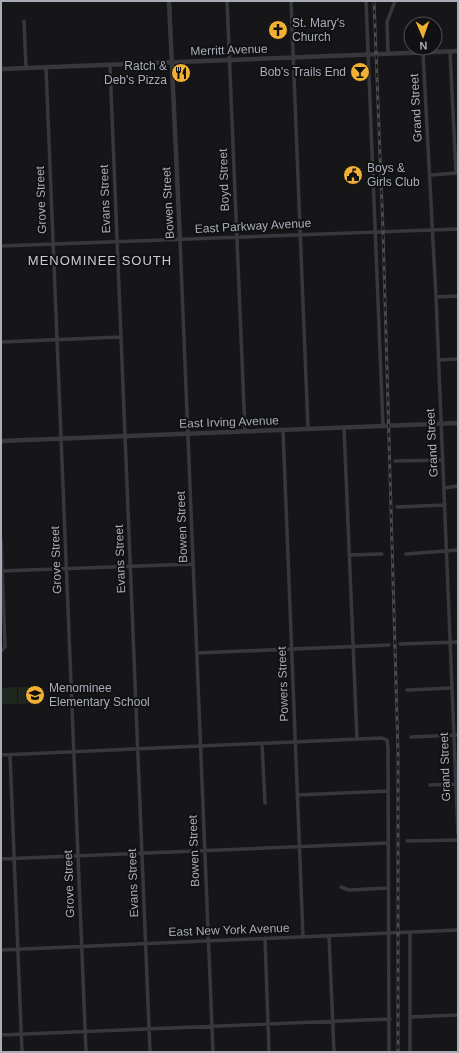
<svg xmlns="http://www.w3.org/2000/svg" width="459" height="1053" viewBox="0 0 459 1053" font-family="Arial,sans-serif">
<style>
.green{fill:#1e261f}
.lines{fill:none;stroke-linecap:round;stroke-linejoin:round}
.minor{stroke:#37383d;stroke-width:3.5}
.tertiary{stroke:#37383d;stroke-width:4.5}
.rail-casing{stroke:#4a4c52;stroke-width:3}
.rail{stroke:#111113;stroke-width:1.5;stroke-dasharray:4.5;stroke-linecap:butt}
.labels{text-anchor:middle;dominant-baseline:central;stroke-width:4;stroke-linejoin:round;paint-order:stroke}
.poi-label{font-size:12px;fill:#a8adb8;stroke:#111113;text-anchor:start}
.street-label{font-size:12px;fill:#a8adb8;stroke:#111113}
.neighbourhood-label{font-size:13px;letter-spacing:1px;fill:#c9ccd4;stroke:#111113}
</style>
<rect width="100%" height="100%" fill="#161618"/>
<!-- green -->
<path class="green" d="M17 687V704H1V688Z
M18 687H34L35 703 18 704Z"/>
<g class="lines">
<!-- minor -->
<path class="minor" d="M227 1 245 431
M291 1 308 429
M366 1 383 426
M24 21 26 68
M450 51 456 173
M423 52 436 297 458 834
M388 53 387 22 395 1
M110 66 150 1052
M46 68 86 1052
M431 175 457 173
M180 240 213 1052
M1 246 458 229
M436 297 458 296
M1 342 121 337
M439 360 458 359
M344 427 357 739
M283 430 303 937
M395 461 443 460
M444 488 458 486
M397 507 445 505
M1 539 5 647 1 651
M406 554 458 550
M349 555 382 554
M1 571 193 564
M400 644 458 642
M197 653 389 645
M407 690 452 688
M411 737 458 735
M262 744 265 803
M1 755 382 738 387 740 388 747 389 1052
M10 755 22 1052
M430 785 456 784
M297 795 388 791
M407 841 458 840
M1 859 388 843
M341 887 349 890 388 888
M329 936 334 1052
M265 938 269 1052
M1 950 458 930
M410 1017 458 1015
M1 1035 390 1019
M410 1052V932"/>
<!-- tertiary -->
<path class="tertiary" d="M169 1 180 240
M1 69 458 51
M1 441 458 423"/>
<!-- rail casing -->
<g class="rail-casing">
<path id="rail" d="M374 1 383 231 398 752V1052"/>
</g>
<!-- rail -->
<use href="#rail" class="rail"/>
</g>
<!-- icons -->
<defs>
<g id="church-disc" transform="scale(1)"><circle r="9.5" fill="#f2b134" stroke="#111113"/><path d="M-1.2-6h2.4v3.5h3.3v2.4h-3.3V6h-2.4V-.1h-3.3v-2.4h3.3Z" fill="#111"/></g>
<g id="bar-disc" transform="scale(1)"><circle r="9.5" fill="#f2b134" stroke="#111113"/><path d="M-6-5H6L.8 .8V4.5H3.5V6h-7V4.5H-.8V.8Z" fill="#111"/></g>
<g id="restaurant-disc" transform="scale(1)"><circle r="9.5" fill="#f2b134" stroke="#111113"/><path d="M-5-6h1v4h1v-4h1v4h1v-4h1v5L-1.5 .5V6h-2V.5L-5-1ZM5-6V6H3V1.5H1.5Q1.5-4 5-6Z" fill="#111"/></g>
<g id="civic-disc" transform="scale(1)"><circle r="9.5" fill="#f2b134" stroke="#111113"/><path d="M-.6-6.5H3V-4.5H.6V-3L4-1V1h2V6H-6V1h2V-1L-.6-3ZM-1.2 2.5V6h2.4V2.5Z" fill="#111"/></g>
<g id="school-disc" transform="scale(1)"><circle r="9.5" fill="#f2b134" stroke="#111113"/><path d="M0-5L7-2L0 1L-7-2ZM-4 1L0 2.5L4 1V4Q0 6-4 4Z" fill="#111"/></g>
</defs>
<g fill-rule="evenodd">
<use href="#church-disc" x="278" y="30"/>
<use href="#bar-disc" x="360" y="72"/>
<use href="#restaurant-disc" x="181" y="73"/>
<use href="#civic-disc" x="353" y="175"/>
<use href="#school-disc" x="35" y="695"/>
</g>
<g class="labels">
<!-- poi labels -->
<g class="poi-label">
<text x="292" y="23">St. Mary's<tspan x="292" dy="14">Church</tspan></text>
<text x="167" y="66" text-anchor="end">Ratch &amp;<tspan x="167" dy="14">Deb's Pizza</tspan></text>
<text x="346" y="72" text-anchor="end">Bob's Trails End</text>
<text x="367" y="168">Boys &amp;<tspan x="367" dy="14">Girls Club</tspan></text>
<text x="49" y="688">Menominee<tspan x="49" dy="14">Elementary School</tspan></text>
</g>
<!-- street labels -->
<g class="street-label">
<text transform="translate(229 50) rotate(-2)">Merritt Avenue</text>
<text transform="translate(416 108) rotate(-93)">Grand Street</text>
<text transform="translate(224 180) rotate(-92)">Boyd Street</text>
<text transform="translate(105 199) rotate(-92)">Evans Street</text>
<text transform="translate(41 200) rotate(-92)">Grove Street</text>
<text transform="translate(168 203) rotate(-93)">Bowen Street</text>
<text transform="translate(253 226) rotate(-3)">East Parkway Avenue</text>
<text transform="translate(229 422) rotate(-2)">East Irving Avenue</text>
<text transform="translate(432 443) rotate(-93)">Grand Street</text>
<text transform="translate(182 527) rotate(-92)">Bowen Street</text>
<text transform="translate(120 559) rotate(-92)">Evans Street</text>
<text transform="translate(56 560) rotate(-92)">Grove Street</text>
<text transform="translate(283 684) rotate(-92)">Powers Street</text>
<text transform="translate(445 767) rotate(-92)">Grand Street</text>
<text transform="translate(194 851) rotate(-92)">Bowen Street</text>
<text transform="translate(133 883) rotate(-92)">Evans Street</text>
<text transform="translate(69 884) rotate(-92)">Grove Street</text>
<text transform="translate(229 930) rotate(-2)">East New York Avenue</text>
</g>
<!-- neighbourhood labels -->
<g class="neighbourhood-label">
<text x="100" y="260">MENOMINEE SOUTH</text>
</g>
</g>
<!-- border -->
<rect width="459" height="1053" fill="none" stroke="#a8adb8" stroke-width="4"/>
<!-- north arrow -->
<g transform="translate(423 36) rotate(178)"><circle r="19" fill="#111113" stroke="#4d4f55"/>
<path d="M0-3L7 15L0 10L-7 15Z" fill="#f2b134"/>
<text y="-6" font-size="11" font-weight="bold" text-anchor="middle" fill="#a8adb8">N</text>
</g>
</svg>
